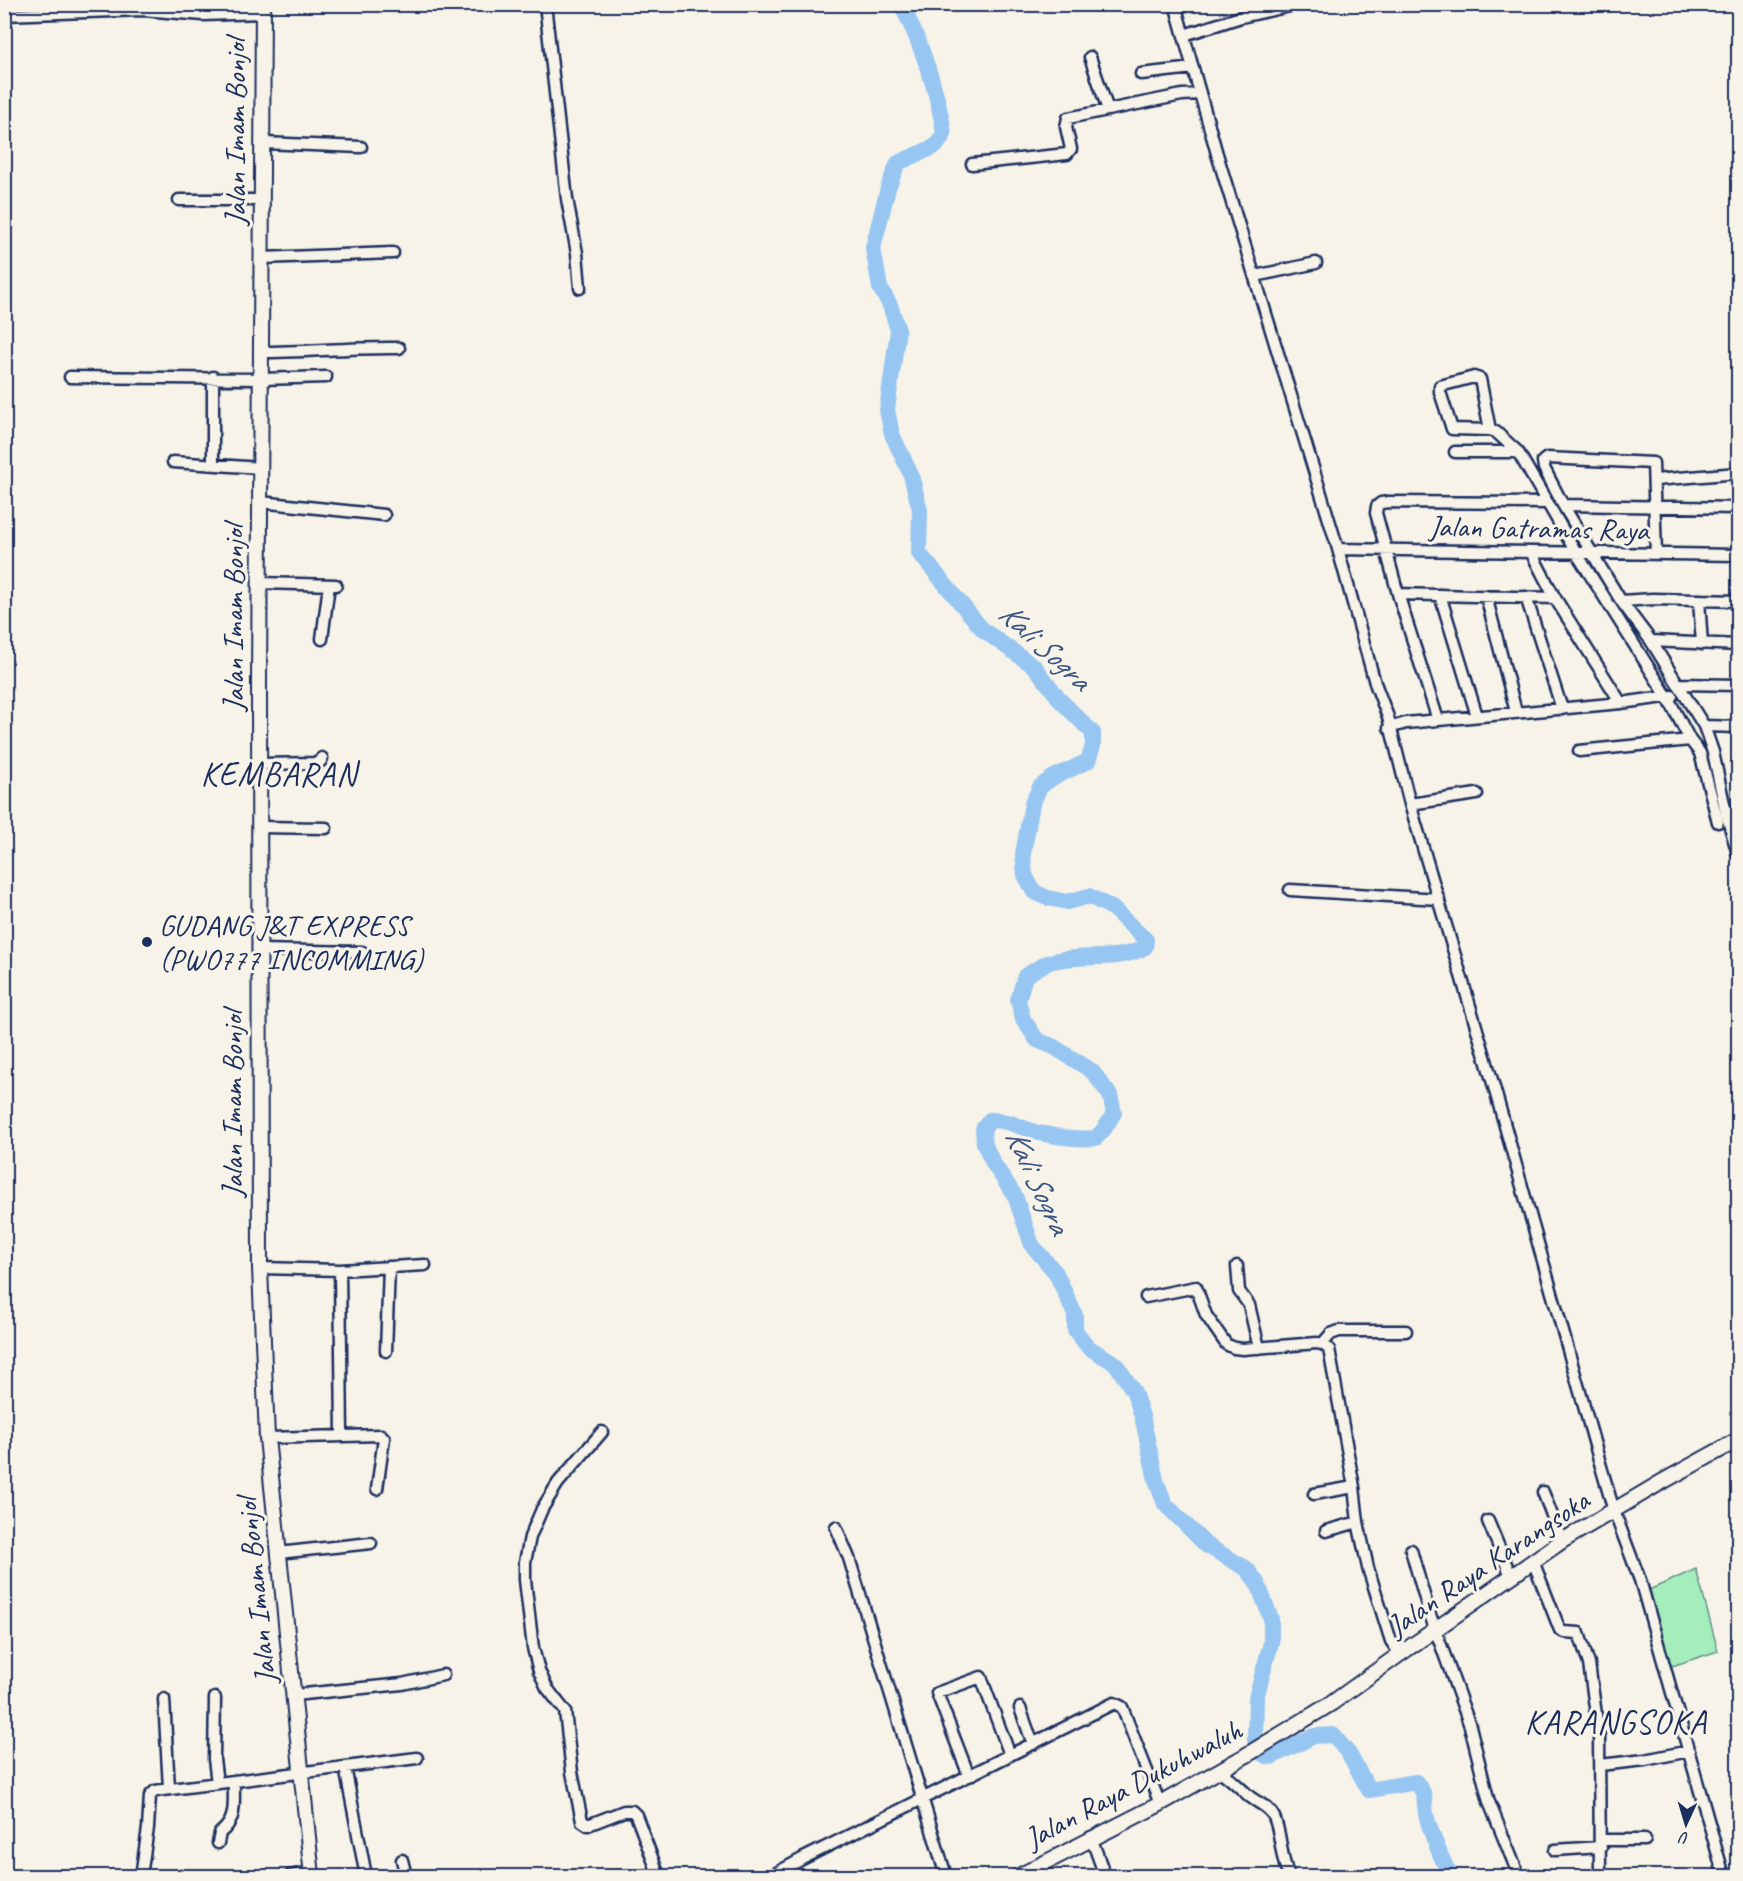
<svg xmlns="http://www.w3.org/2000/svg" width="1743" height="1881" viewBox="0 0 1743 1881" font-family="Caveat,sans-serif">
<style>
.green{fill:#a5eebc;stroke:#608e8d;stroke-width:1.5}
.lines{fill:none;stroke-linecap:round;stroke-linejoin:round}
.river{stroke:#97c6f2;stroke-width:16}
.street-casing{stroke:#1b2f5e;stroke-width:15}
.secondary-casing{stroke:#1b2f5e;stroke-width:18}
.street{stroke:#f7f3e8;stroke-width:10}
.secondary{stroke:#f7f3e8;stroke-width:14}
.poi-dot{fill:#1b2f5e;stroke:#f7f3e8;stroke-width:2}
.labels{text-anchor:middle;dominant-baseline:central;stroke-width:6;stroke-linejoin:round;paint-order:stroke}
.street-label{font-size:30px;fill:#1b2f5e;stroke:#f7f3e8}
.poi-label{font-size:30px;fill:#1b2f5e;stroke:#f7f3e8;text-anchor:start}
.water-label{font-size:32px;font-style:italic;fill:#3a5583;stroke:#f7f3e8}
.quarter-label{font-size:33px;letter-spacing:1.5px;fill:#1b2f5e;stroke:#f7f3e8}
</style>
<rect width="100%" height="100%" fill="#f7f3e8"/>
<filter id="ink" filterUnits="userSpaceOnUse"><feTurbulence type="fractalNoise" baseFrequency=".0167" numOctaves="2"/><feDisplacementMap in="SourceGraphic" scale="12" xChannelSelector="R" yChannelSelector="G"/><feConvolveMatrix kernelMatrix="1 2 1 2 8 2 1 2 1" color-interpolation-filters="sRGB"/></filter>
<g filter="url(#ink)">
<!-- green -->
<path class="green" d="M1696 1569 1718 1651 1669 1667 1647 1591Z"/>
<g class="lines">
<!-- river -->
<path class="river" d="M901 4C921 43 938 91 944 134L936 146 898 163 888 188 873 248 880 288 890 305 898 330 887 410 892 434 911 475 920 510 919 553 983 630 1035 667 1061 701 1093 733V746L1088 761 1052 778 1040 787 1032 804 1023 854 1025 875 1034 892 1048 898 1067 902 1089 896 1112 908 1146 940 1145 947C1117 963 1084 953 1053 961 1044 963 1034 971 1025 976L1018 1000 1023 1019 1037 1040 1054 1047 1092 1071 1110 1095 1114 1113 1105 1128 1096 1138C1077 1140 1058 1137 1039 1133 1020 1128 1011 1120 990 1120L983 1129 984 1143 993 1163 1015 1196 1032 1245 1056 1273 1075 1315V1330L1088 1347 1116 1364 1134 1392 1142 1416 1156 1480 1165 1504 1206 1545 1247 1569 1258 1584 1271 1619V1643L1256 1698 1255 1739 1264 1755 1271 1757 1314 1736 1333 1735 1349 1754 1369 1790 1416 1782C1428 1798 1423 1795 1426 1813 1428 1826 1444 1867 1452 1876"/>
<!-- street casing -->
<g class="street-casing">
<path id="street" d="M545 4 567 199 577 253 580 288
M1175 4 1217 154 1338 549 1375 683 1388 717 1410 804 1492 1080 1600 1463 1614 1511 1640 1580 1724 1876
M4 15 143 10 203 15 263 13
M1184 35 1241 17 1299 4
M1090 57 1108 110
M1141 74 1193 68
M263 143 361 147
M972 164 1067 154 1071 149 1066 127 1068 118 1182 95 1200 94
M179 200H262
M262 258 393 253
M1255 276 1316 263
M261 352C307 352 353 347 399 348
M70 377 262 379 326 377
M1490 430 1480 379 1474 377 1440 386V392L1452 429 1490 430 1496 432 1518 452 1577 554 1668 698 1690 740 1700 753 1718 822
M1455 452H1518
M173 462 261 468
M213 465V377
M1655 480 1738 473
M260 502 384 515
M1563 505 1738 508
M1338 549 1738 555
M1531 552 1555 598 1621 703
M1656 554 1653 463 1547 458 1543 461 1544 468 1563 505 1621 601 1651 641 1704 726 1713 752 1726 813 1738 854
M260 583 336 585
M1398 594 1555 598
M1440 595 1477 716
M1486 596 1516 712
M1526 597 1562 709
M1699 600 1702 644
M1621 601 1653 599 1738 601
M322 639 329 585
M1651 641 1738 645
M1679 684 1738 685
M1438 720 1398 594 1376 513 1377 506 1381 503 1389 502 1548 503
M1704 726 1738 727
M1389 728 1406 723 1621 703 1672 696
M1579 751 1690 740
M259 764 317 763 321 761 322 758
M1410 804 1477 794
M1726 813 1738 811
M259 827 326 828
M1290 890 1439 899
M259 950 362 952
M1237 1266 1239 1291 1249 1305 1259 1348
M260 1268 340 1270 342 1434
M340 1270 425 1265
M1146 1297 1196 1287 1206 1315 1226 1344 1234 1348 1243 1349 1317 1343 1322 1344 1329 1349 1354 1487 1358 1522 1368 1568 1391 1641 1400 1654
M1322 1344 1331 1334 1339 1331H1406
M386 1351 389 1267
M602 1432 558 1483 542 1509 530 1537 525 1562V1580L533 1648 539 1671 547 1688 565 1711 572 1772 582 1821 588 1825 624 1811H632L636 1815 659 1876
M267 1438 381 1435 384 1438 377 1489
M1543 1492 1562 1541
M1314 1494 1354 1487
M1488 1521 1511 1576
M836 1527 849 1558 946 1876
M1326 1531 1358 1522
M1411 1550 1428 1609 1470 1726 1489 1802 1519 1876
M278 1553 371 1543
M1533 1561 1560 1630 1564 1632 1579 1633 1589 1664 1599 1736 1600 1876
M294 1695 402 1684 443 1675
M215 1698 214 1759 217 1783
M164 1699 169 1788
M1020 1708 1033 1744
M1600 1765 1645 1760 1689 1751
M345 1767 366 1876
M1220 1771C1231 1779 1239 1787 1249 1796 1257 1803 1269 1806 1274 1817 1282 1836 1280 1858 1289 1876
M969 1776 937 1693 981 1677 1010 1755
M1091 1837 1105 1876
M1601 1840H1645
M218 1843 220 1833C238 1819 233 1803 234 1782
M1555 1850 1601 1847
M402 1860 406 1876
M141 1876 148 1828 150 1796 155 1791 417 1758
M290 1876 312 1872
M771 1876 802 1859 1114 1703 1122 1707 1160 1804"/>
</g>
<!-- secondary casing -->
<g class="secondary-casing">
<path id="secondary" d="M263 4 259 684 260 1268 267 1438 312 1876
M1019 1876 1160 1804 1245 1756 1332 1703 1400 1654 1562 1541 1660 1483 1738 1440"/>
</g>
<!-- street -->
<use href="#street" class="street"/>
<!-- secondary -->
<use href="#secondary" class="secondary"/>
</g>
</g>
<!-- markers -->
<circle class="poi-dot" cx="147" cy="942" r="6"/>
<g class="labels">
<!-- street labels -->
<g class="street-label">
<text transform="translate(235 132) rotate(-90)">Jalan Imam Bonjol</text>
<text transform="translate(1539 528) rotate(1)">Jalan Gatramas Raya</text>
<text transform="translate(233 618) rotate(-90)">Jalan Imam Bonjol</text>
<text transform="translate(232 1104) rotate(-90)">Jalan Imam Bonjol</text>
<text transform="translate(1488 1563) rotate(-34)">Jalan Raya Karangsoka</text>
<text transform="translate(256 1591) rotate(-96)">Jalan Imam Bonjol</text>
<text transform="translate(1133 1784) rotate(-28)">Jalan Raya Dukuhwaluh</text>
</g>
<!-- poi labels -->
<g class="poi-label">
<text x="159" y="925">GUDANG J&amp;T EXPRESS<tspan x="159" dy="34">(PWO777 INCOMMING)</tspan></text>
</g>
<!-- water labels -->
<g class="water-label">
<text transform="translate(1045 646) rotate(43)">Kali Sogra</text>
<text transform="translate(1038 1181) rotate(65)">Kali Sogra</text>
</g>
<!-- quarter labels -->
<g class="quarter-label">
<text x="279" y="774">KEMBARAN</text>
<text x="1616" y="1722">KARANGSOKA</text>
</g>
</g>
<!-- margin -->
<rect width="1743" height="1881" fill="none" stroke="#f7f3e8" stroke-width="24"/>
<rect x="12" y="12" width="1719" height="1857" fill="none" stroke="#1b2f5e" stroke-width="2" filter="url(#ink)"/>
<!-- north arrow -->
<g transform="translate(1686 1824) rotate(184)" stroke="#f7f3e8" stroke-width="4.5" paint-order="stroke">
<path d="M0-4.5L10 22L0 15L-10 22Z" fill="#1b2f5e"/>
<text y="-9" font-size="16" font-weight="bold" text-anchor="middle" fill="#1b2f5e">U</text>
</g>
</svg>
